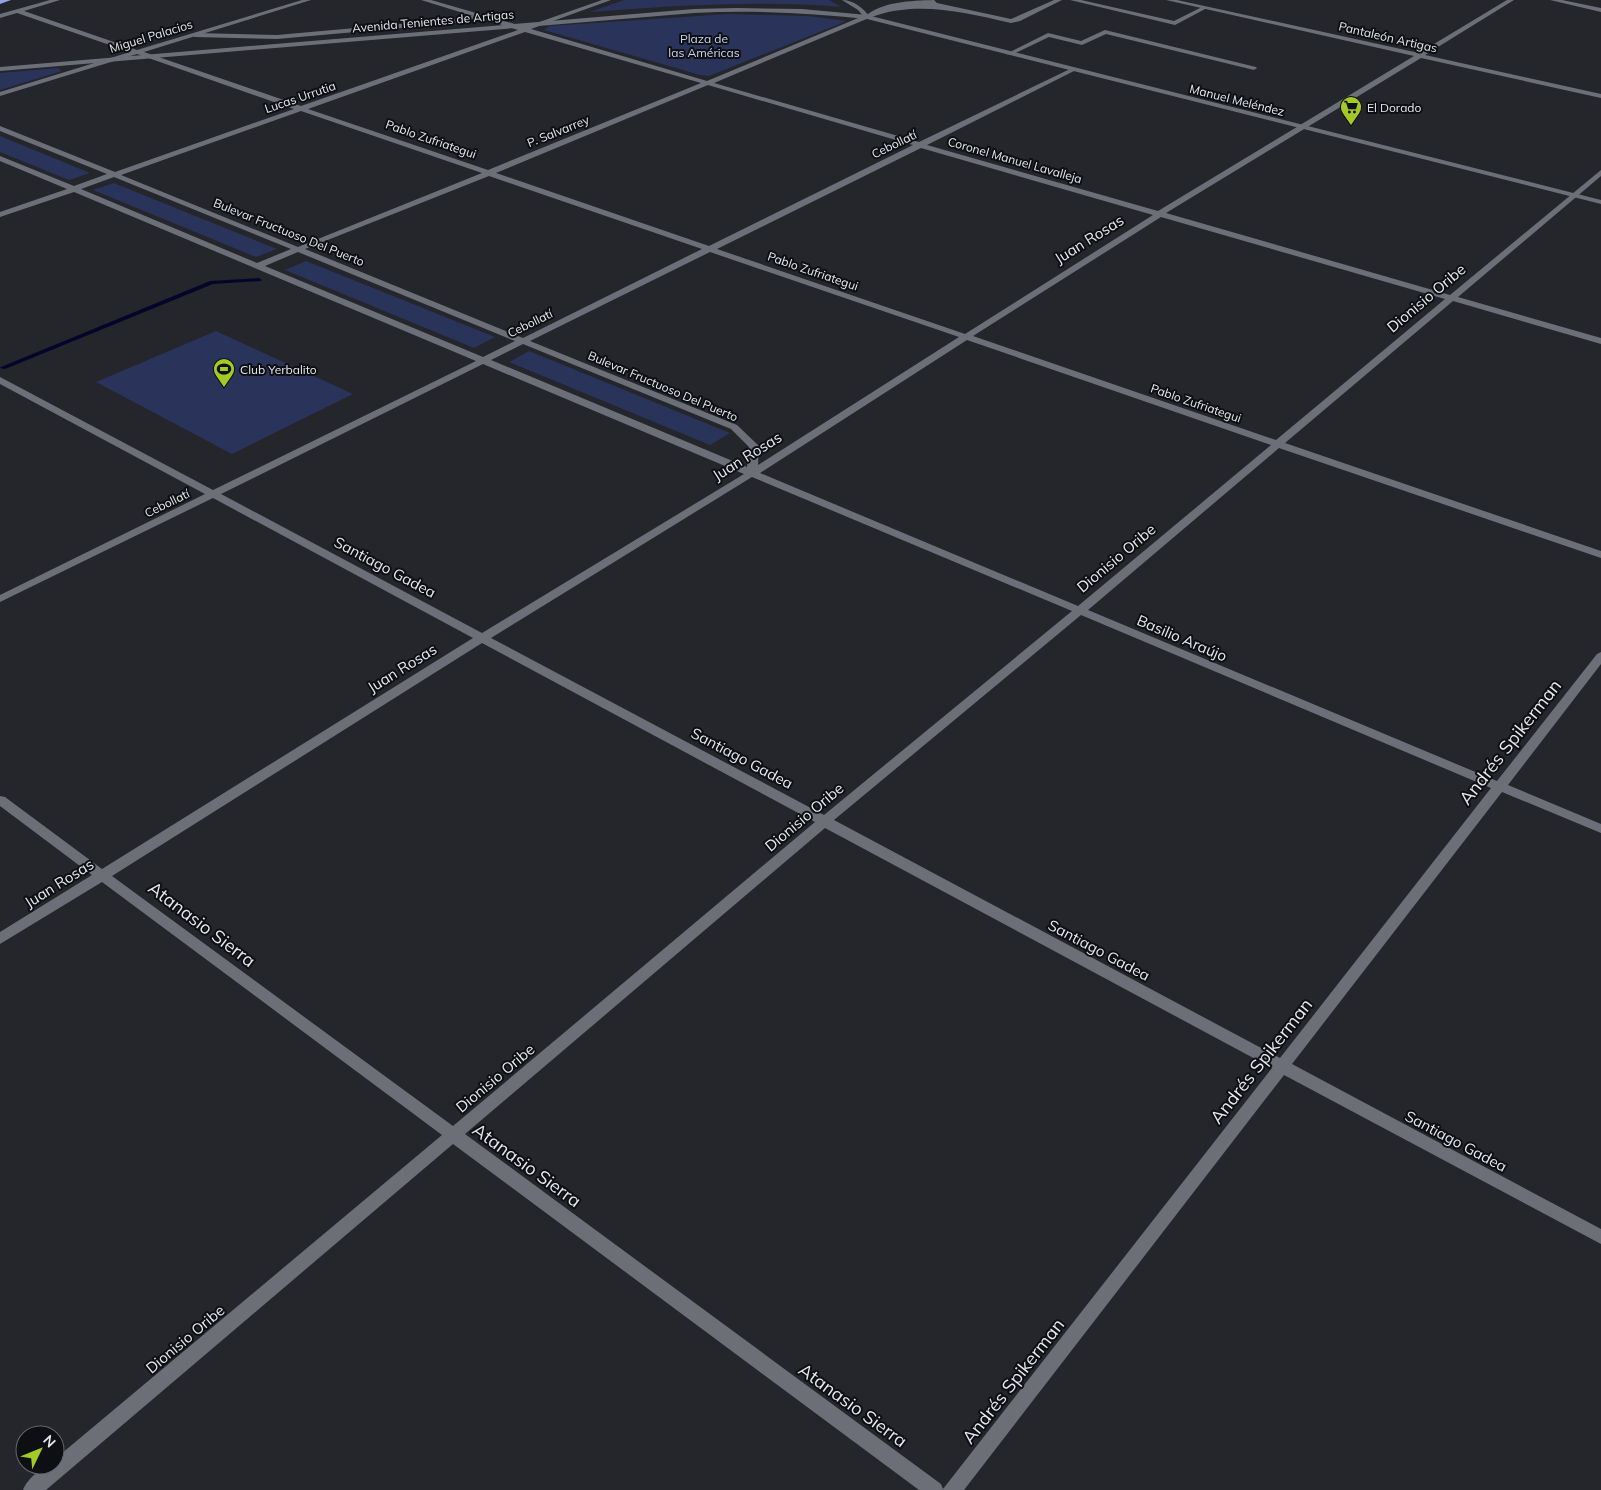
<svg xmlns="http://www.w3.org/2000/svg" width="1601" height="1490" viewBox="0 0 1601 1490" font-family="Mulish,sans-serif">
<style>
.green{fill:#2a3359}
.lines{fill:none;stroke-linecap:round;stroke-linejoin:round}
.stream{fill:#05052c;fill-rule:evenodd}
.service{fill:#6c6f77;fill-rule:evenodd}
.minor{fill:#6c6f77;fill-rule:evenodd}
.tertiary{fill:#6c6f77;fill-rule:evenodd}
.trunk{fill:#94a4e3;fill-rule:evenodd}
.labels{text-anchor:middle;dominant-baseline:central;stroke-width:4;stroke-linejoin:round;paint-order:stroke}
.far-street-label{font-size:12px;fill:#e8e9ee;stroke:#0e0f12}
.far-park-label{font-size:12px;fill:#cdd6f4;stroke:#0e0f12}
.far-poi-label{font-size:12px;fill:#e8e9ee;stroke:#0e0f12;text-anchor:start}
.street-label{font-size:15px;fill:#e8e9ee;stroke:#0e0f12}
.near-street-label{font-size:18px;fill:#e8e9ee;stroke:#0e0f12}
</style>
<rect width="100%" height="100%" fill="#24262c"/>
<!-- green -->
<path class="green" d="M624 0H829L841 7C757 0 674 6 590 12Z
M728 14 808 16 847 21 709 76 700 75 544 30 549 26Z
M58 68 62 71 0 90V73Z
M0 136 90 173 69 180 0 152Z
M114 183 277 249 256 257 93 190Z
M306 261 495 337 474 348 285 270Z
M216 331 353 394 232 454 96 382Z
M529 351 730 433 710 445 509 362Z"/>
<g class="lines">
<!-- stream -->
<path class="stream" d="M259 278 262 280 261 281 213 284 5 369 0 368 1 367 210 281Z"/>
<!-- service -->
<path class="service" d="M934 0 937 3 1011 19 1054 0H1062L1020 21 1011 23C963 12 915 0 869 18L864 17C883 1 910 1 934 0Z
M1070 0H1081L1174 21 1202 7 1207 8 1175 25Z
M480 14 482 15V17L456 23 277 39 195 37 192 35 195 33 277 35 456 19Z
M1105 30 1256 67 1257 68 1254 70 1106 34 1082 45 1049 37 1011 55 1006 54 1048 33 1081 41Z"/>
<!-- minor -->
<path class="minor" d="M50 0H60L24 11 137 50 302 0H311L144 52 301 106 518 30 421 0H431L525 27 602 0H611L531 29 707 81 863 16 858 10 842 0C854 0 863 8 870 17L869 18 714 83 919 142 1070 69H1074V71L927 145 1158 211 1414 56 1166 0H1177L1419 53 1507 0H1514L1425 55 1601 94V98L1421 58 1166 213 1450 295 1601 170V176L1458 297 1601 338V344L1453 301 1285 443 1601 551V558L1279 448 1088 610 1497 781 1597 654 1601 652V664L1508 785 1601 824V833L1502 792 1292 1064 1601 1229V1244L1284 1075 964 1490H919L453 1144 46 1490H23C27 1479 43 1465 55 1465V1459L442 1135 102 882 0 944V932L92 875 0 806V796L5 797 102 869 473 638 213 498 0 602V595L205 494 0 384V377L213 490 476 361 74 192 0 217V212L67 189 0 161V156L74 186 107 174 0 131V126L115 172 294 109 137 54 0 96V92L130 52 17 13 0 18V14ZM525 32 701 83 488 170 308 109ZM708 85 913 145 709 246 496 173ZM301 111 482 173 298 247 121 175ZM921 148 1153 215 965 334 717 249ZM489 176 702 249 523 338 305 249ZM114 177 291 249 257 263 81 189ZM1161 217 1445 299 1276 440 973 336ZM298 252 515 341 483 357 265 266ZM710 252 959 337 758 465 759 446 737 425 530 341ZM967 340 1271 445 1078 606 760 473ZM523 344 731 429 749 447 747 467 491 360ZM483 364 744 474 482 633 221 494ZM752 477 1072 611 824 815 491 638ZM1081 615 1491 788 1280 1058 834 820ZM482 643 815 822 453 1126 112 876ZM825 828 1272 1068 943 1489 941 1484 465 1134Z
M1550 0H1562L1601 8V12Z"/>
<!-- tertiary -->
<path class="tertiary" d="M737 8 802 9 867 15 1601 200V204L867 19C809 13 752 10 694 13L0 71V67L694 9Z"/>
<!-- trunk -->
<path class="trunk" d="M0 0H11L0 4Z"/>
</g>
<!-- icons -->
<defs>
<g id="supermarket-pin" transform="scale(1.125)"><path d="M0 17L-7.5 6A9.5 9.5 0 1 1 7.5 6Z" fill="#a3c926" stroke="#0e0f12"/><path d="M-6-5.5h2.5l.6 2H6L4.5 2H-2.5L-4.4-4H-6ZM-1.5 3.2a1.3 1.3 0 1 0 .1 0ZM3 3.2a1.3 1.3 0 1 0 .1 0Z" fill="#111"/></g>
<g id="stadium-pin" transform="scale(1.125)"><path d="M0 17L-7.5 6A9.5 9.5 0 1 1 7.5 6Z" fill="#a3c926" stroke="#0e0f12"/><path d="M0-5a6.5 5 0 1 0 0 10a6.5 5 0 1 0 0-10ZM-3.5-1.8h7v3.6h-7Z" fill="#111"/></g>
</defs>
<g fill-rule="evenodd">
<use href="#supermarket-pin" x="1351" y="107"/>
<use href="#stadium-pin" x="224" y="369"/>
</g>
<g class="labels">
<!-- far-street labels -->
<g class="far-street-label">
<text transform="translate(433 21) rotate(-5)">Avenida Tenientes de Artigas</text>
<text transform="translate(151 36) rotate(-17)">Miguel Palacios</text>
<text transform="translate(1388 37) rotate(13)">Pantaleón Artigas</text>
<text transform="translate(300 97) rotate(-19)">Lucas Urrutia</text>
<text transform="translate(1237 100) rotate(14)">Manuel Meléndez</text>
<text transform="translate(558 131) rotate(-22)">P. Salvarrey</text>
<text transform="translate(431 139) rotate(19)">Pablo Zufriategui</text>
<text transform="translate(894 144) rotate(-26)">Cebollatí</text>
<text transform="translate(1015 160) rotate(16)">Coronel Manuel Lavalleja</text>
<text transform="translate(289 232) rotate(22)">Bulevar Fructuoso Del Puerto</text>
<text transform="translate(813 271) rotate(19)">Pablo Zufriategui</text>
<text transform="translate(530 323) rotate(-26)">Cebollatí</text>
<text transform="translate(663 386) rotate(23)">Bulevar Fructuoso Del Puerto</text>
<text transform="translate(1196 403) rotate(19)">Pablo Zufriategui</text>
<text transform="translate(167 503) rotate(-26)">Cebollatí</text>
</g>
<!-- far-park labels -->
<g class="far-park-label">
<text x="704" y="38">Plaza de<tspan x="704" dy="14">las Américas</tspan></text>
</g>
<!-- far-poi labels -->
<g class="far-poi-label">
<text x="1367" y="107">El Dorado</text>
<text x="240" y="369">Club Yerbalito</text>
</g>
<!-- street labels -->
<g class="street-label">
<text transform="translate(1089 239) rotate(-32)">Juan Rosas</text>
<text transform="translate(1426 298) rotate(-40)">Dionisio Oribe</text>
<text transform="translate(747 456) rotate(-32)">Juan Rosas</text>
<text transform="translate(1116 558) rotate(-40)">Dionisio Oribe</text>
<text transform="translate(385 567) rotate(28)">Santiago Gadea</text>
<text transform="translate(1182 638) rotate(23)">Basilio Araújo</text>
<text transform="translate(402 668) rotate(-32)">Juan Rosas</text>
<text transform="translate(742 758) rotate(28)">Santiago Gadea</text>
<text transform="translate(804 817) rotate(-40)">Dionisio Oribe</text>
<text transform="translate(59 883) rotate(-32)">Juan Rosas</text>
<text transform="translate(1099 950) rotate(28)">Santiago Gadea</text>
<text transform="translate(495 1078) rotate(-40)">Dionisio Oribe</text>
<text transform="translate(1456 1141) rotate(28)">Santiago Gadea</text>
<text transform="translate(185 1339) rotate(-40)">Dionisio Oribe</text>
</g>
<!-- near-street labels -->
<g class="near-street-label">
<text transform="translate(1510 742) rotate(-52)">Andrés Spikerman</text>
<text transform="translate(202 924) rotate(37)">Atanasio Sierra</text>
<text transform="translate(1261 1061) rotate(-52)">Andrés Spikerman</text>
<text transform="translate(527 1165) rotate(36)">Atanasio Sierra</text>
<text transform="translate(1013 1381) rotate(-52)">Andrés Spikerman</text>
<text transform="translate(853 1405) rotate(36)">Atanasio Sierra</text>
</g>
</g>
<!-- north arrow -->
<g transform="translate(40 1450) rotate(47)"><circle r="24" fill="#0e0f12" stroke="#65666a"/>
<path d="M0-4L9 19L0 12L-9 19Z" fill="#a3c926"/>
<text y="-8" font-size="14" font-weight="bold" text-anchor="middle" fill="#e8e9ee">N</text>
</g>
</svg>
